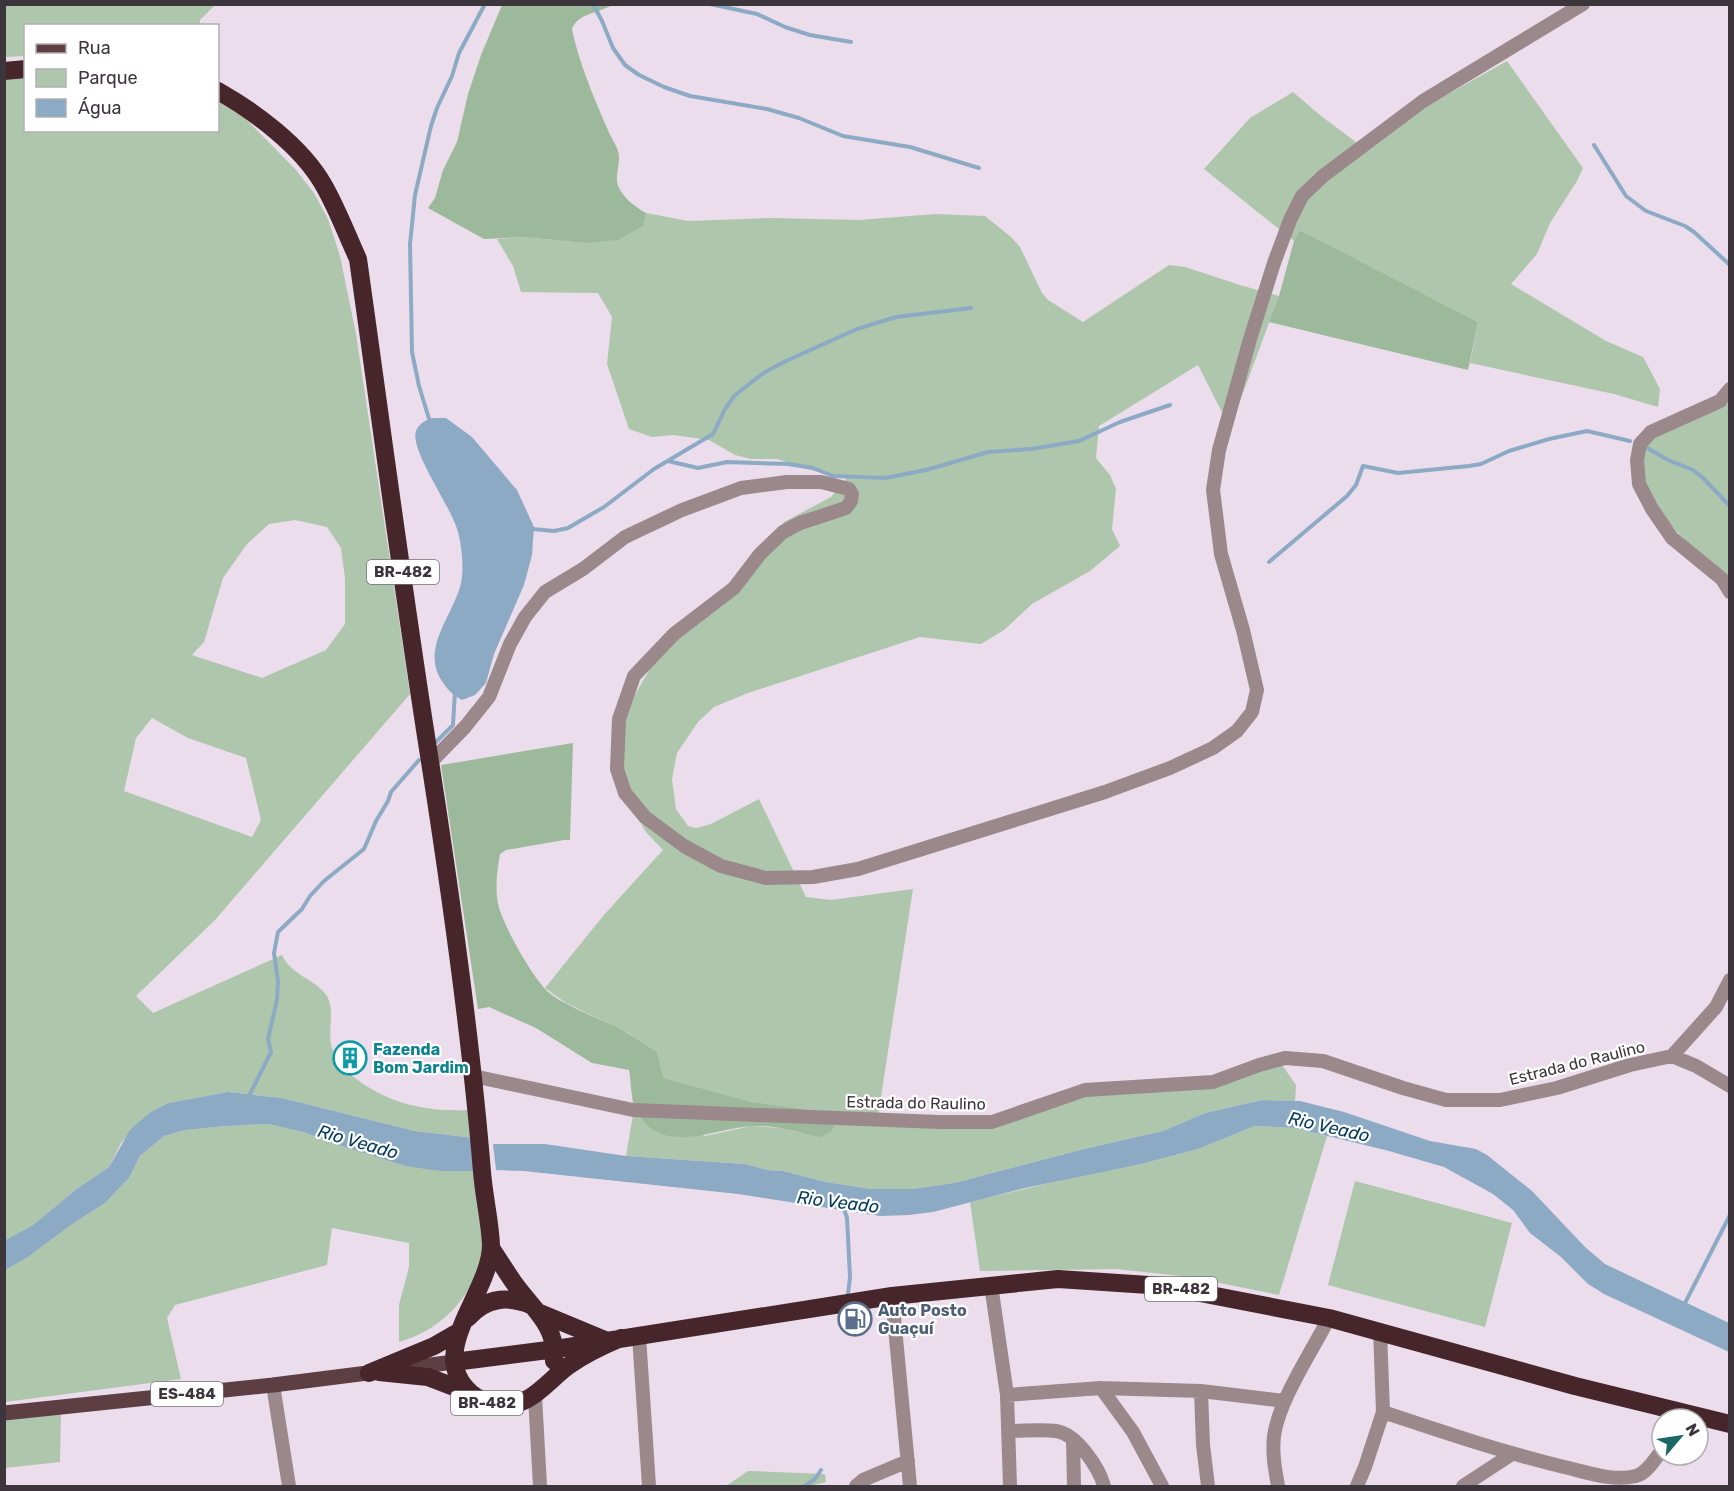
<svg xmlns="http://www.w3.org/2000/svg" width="1734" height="1491" viewBox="0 0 1734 1491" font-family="Rubik,sans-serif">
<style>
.green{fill:#adc6ac;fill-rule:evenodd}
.forest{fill:#9db99c}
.water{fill:#8caac4}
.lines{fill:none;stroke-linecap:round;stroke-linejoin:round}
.stream{stroke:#8caac4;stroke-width:4}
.minor{stroke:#9a888a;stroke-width:14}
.major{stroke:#5d3f43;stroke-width:15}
.highway{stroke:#47262b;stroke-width:18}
.labels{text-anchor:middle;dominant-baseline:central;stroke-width:4.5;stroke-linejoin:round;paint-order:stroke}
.shield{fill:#fff;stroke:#767276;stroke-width:1.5}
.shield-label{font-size:15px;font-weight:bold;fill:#3c363c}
.culture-label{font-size:16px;font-weight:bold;fill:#0d838f;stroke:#fff;text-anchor:start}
.street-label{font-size:16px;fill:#3c363c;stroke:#fff}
.service-label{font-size:16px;font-weight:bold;fill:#4e5e75;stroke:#fff;text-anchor:start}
.water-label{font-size:18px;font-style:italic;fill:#03395c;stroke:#fff}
</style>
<rect width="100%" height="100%" fill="#ecddec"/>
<!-- green -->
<path class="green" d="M5 4H215V5L200 20V25L26 26 25 56 5 57Z
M1507 61 1583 168 1577 181 1550 223 1537 254 1511 284 1606 341 1643 357 1660 389 1658 407 1614 394 1470 363 1478 322 1300 230 1294 241 1204 169 1250 118 1293 92 1321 116 1368 151 1427 106Z
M25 77 26 130H218V101L246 119 296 170 314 193 328 219 340 256 356 334 410 694 215 920 136 996 153 1013 282 955C291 976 319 980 328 998 335 1013 327 1032 332 1048 340 1076 384 1099 411 1105 431 1110 451 1111 470 1110L474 1138 415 1131 282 1098 228 1092 168 1103 149 1113 121 1143 109 1167 78 1188 33 1225 5 1241 4 78ZM295 520 327 527 341 548 345 578V624L326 650 262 678 192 655 204 642 223 578 247 544 269 524ZM152 718 188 738 246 758 261 820 252 837 124 791 136 738Z
M646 213 688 221 770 218 859 220 935 214 985 216 1011 237 1020 247 1042 293 1048 300 1083 322 1169 265 1185 267 1240 285 1279 296 1230 428 1198 365 1099 426 1096 458 1110 475 1116 489 1112 529 1120 546 1090 571 1032 604 1004 630 981 644 920 637 748 693 714 707 698 722 677 753 672 779 676 809 688 826 696 828 711 824 759 799 806 897 831 900 913 889 878 1116 977 1123 1099 1093 1173 1086 1280 1062 1296 1085 1295 1101 1262 1100 1205 1113 1163 1131 1084 1149 954 1183 912 1189H871L826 1182 783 1171 768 1170 745 1164 626 1156 634 1109 705 1136 751 1126 781 1128 802 1133 840 1114 752 1102 662 1078 657 1052 628 1033 566 1003 545 988 603 916 663 850 646 832 632 809 616 736 632 700 659 653 752 563 784 522 831 497 847 478 815 471 777 459H751L735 455 709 440 673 435 652 437 629 429 607 364 612 317 598 293 521 292 513 266 497 239 522 237 585 243 644 225Z
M1721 402 1729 404V593L1719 572 1677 532 1652 501 1641 471 1637 437 1653 424Z
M268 1124 303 1132 342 1146 440 1171H477C480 1189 485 1208 485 1227 485 1281 452 1327 399 1342V1305L409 1267V1243L332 1228 327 1265 175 1305 167 1318 181 1379 5 1402 4 1270 28 1257 71 1225 105 1203 129 1178 140 1156 164 1136 186 1130 226 1126Z
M1255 1126 1295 1128 1327 1136 1279 1295 1190 1277 1116 1269 980 1271 970 1202 1088 1174 1141 1164 1198 1149Z
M1355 1181 1512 1223 1485 1327 1328 1285Z
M61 1410 60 1462 5 1468 4 1418Z
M748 1471 825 1474 826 1482 810 1486H726Z"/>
<!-- forest -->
<path class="forest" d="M502 5H612C599 13 578 13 572 29 578 60 595 101 608 130 611 138 616 144 618 151 622 163 613 176 619 188 625 199 635 207 646 213L644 225 618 240 585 243 522 237 484 239 428 208 435 198 443 170 457 142 468 94 481 55Z
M1300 230 1478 322 1468 370 1269 322 1279 296 1294 241Z
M573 743 570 840H564L506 850 500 854C497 871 495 887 498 904 503 925 532 977 548 992 564 1005 587 1013 605 1022 623 1029 640 1041 657 1052L663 1078 752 1102 841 1114 831 1131 821 1137C799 1133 777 1125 753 1126 719 1127 667 1155 641 1118 638 1114 635 1111 634 1107 631 1095 631 1082 629 1070L592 1063 536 1028 489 1007 478 1009 441 765Z"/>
<!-- water -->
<path class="water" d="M433 418H446L472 437 517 490 534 527 532 555 524 585 494 654 486 683 475 695 462 700C451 694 446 688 440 678 422 646 454 614 461 583 464 569 462 550 459 536 455 511 409 451 416 431 419 423 426 420 433 418Z
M228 1092 282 1098 415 1131 474 1138 477 1171H440L406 1166 342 1146 303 1132 268 1124 226 1126 186 1130 164 1136 140 1156 129 1178 105 1203 71 1225 28 1257 5 1270 4 1241 33 1225 78 1188 109 1167 130 1130 149 1113 168 1103Z
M1262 1100 1300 1101 1344 1112 1430 1141 1476 1149 1487 1155 1532 1191 1585 1247 1605 1264 1729 1323V1352L1604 1294 1588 1284 1561 1257 1530 1233 1513 1210 1493 1194 1444 1167 1389 1151 1295 1128 1255 1126 1198 1149 1141 1164 1025 1188 933 1212 909 1215 880 1216 738 1194 524 1171 496 1170 493 1144H545L626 1156 745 1164 768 1170 783 1171 826 1182 871 1189H912L954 1183 1084 1149 1163 1131 1205 1113Z"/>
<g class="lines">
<!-- stream -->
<path class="stream" d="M593 4 602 21 613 48 625 65 639 75 664 87 690 96 767 109 799 118 843 136 910 147 979 168
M710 4 757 14 785 27 810 35 851 42
M1594 145 1626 196 1646 211 1685 226 1694 232 1730 265
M430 422 419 386 412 352 410 244 415 195 431 126 437 108 452 76 459 53 485 4
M1644 446 1668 460 1693 470 1703 478 1730 506
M668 461 698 468 727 462 788 464 813 468 833 476 885 478 926 470 988 452 1031 449 1079 441 1120 422 1170 405
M532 529 554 531 568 528 604 507 654 469 713 434 725 409 735 395 765 372 786 361 857 329 896 317 971 308
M1269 562 1347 496 1356 485 1363 466 1398 473 1469 466 1481 464 1509 451 1549 439 1587 431 1630 441
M436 742 453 725 455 691
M248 1098 271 1052 268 1039 277 1000 278 981 274 953 278 932 302 909 310 896 324 881 364 849 376 821 388 801 391 792 419 760
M844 1209 847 1218 850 1277 848 1294
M1684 1305 1730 1215
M805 1486 815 1479 821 1470"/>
<!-- minor -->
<path class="minor" d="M1730 389 1720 401 1651 432 1640 444 1637 460 1639 484 1652 509 1672 538 1722 579 1730 592
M430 763 465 727 489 697 510 644 525 617 545 592 583 569 625 537 682 510 741 488 787 482H821L849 489 852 494 851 501 846 508 800 523 783 532 760 554 734 588 674 634 634 676 619 719 617 769 625 793 645 817 684 846 721 866 766 878 813 877 858 869 1105 792 1170 768 1213 748 1237 731 1252 712 1257 690 1243 630 1221 554 1213 490 1219 450 1250 339 1274 263 1290 220 1302 196 1323 176 1423 101 1583 4
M1672 1056 1716 1007 1730 980
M473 1076 633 1110 939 1122H992L1085 1090 1213 1082 1259 1065 1285 1058 1323 1061 1403 1088 1446 1100H1500L1557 1088 1630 1065 1672 1056 1696 1066 1730 1086
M991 1285 1007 1395 1010 1486
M892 1296 910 1486
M639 1336 649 1486
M273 1385 289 1486
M1101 1388 1133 1432 1162 1486
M1201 1391 1203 1445 1208 1486
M1007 1395 1101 1388 1201 1391 1284 1401
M535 1396 540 1486
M1383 1412C1443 1432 1502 1452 1564 1467 1586 1472 1613 1482 1636 1476 1647 1473 1655 1459 1662 1450
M1009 1431C1024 1431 1041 1429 1056 1431 1077 1434 1099 1468 1104 1486
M1073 1439 1074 1486
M856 1486 863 1480 908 1461
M1278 1486C1275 1469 1272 1453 1274 1436 1279 1400 1312 1351 1329 1318
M1357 1486 1365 1467 1383 1412 1380 1330
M1463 1486 1512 1454"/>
<!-- major -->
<path class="major" d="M4 1413 273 1385 454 1362"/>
<!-- highway -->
<path class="highway" d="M4 71 26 69
M218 91C255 112 301 146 323 184 337 208 347 235 358 259 382 429 404 599 431 768 452 903 471 1037 482 1172 484 1197 490 1221 491 1245 491 1293 424 1353 471 1393 478 1399 486 1402 495 1404 528 1411 545 1383 568 1366 585 1354 602 1346 621 1338
M491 1248C500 1261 508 1275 517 1287 535 1311 558 1328 554 1361
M540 1313 605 1340
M468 1318C486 1297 508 1296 531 1305
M454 1362 556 1349 892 1296 1058 1279 1164 1286 1329 1318 1575 1386 1730 1424
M379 1372 428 1377 470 1393
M369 1373 434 1346 460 1331"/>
</g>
<!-- icons -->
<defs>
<g id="building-ring" transform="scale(1.725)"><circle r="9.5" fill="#fff" stroke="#0f9aa8" stroke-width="1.5"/><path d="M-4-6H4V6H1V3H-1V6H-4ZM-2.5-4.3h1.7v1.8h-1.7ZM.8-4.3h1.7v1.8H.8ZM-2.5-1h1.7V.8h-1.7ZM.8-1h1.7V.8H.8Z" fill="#0f9aa8"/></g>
<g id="fuel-ring" transform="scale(1.725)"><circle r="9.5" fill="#fff" stroke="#5c6f8a" stroke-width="1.5"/><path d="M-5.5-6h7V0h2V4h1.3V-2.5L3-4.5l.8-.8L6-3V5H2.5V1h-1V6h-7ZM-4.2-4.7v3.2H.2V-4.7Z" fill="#5c6f8a"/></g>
</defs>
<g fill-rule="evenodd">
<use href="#building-ring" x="350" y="1058"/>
<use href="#fuel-ring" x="855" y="1319"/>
</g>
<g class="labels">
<!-- shield labels -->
<g class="shield">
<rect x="367" y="560" width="72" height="24" rx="4.5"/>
<rect x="1145" y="1277" width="72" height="24" rx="4.5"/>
<rect x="151" y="1382" width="72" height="24" rx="4.5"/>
<rect x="451" y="1391" width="72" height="24" rx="4.5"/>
</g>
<g class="shield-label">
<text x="403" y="572">BR-482</text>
<text x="1181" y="1289">BR-482</text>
<text x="187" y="1394">ES-484</text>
<text x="487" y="1403">BR-482</text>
</g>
<!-- culture labels -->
<g class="culture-label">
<text x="373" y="1049">Fazenda<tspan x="373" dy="18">Bom Jardim</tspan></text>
</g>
<!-- street labels -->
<g class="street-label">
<text transform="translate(1577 1063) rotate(-14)">Estrada do Raulino</text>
<text transform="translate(916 1103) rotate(1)">Estrada do Raulino</text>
</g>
<!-- service labels -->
<g class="service-label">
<text x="878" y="1310">Auto Posto<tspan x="878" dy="18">Guaçuí</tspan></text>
</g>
<!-- water labels -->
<g class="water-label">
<text transform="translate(1329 1127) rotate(13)">Rio Veado</text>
<text transform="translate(358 1142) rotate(16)">Rio Veado</text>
<text transform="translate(838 1202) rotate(7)">Rio Veado</text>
</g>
</g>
<!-- border -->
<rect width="1734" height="1491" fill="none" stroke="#3c363c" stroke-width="12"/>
<!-- legend -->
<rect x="24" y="24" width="195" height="108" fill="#ffffff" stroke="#b1afb1" stroke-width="1.5"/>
<rect x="36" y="44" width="30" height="9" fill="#5d3f43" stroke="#b1afb1" stroke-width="1.5"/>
<text x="78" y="54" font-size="18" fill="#3c363c">Rua</text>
<rect x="36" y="69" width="30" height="18" fill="#adc6ac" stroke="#b1afb1" stroke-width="1.5"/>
<text x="78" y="84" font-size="18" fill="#3c363c">Parque</text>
<rect x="36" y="99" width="30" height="18" fill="#8caac4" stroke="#b1afb1" stroke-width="1.5"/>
<text x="78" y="114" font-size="18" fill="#3c363c">Água</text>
<!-- north arrow -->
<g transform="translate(1680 1437) rotate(61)"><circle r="28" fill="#ffffff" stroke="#b1afb1" stroke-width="1.5"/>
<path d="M0-4.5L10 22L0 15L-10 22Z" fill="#1b6761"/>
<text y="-9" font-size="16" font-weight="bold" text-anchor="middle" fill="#3c363c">N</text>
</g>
</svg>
